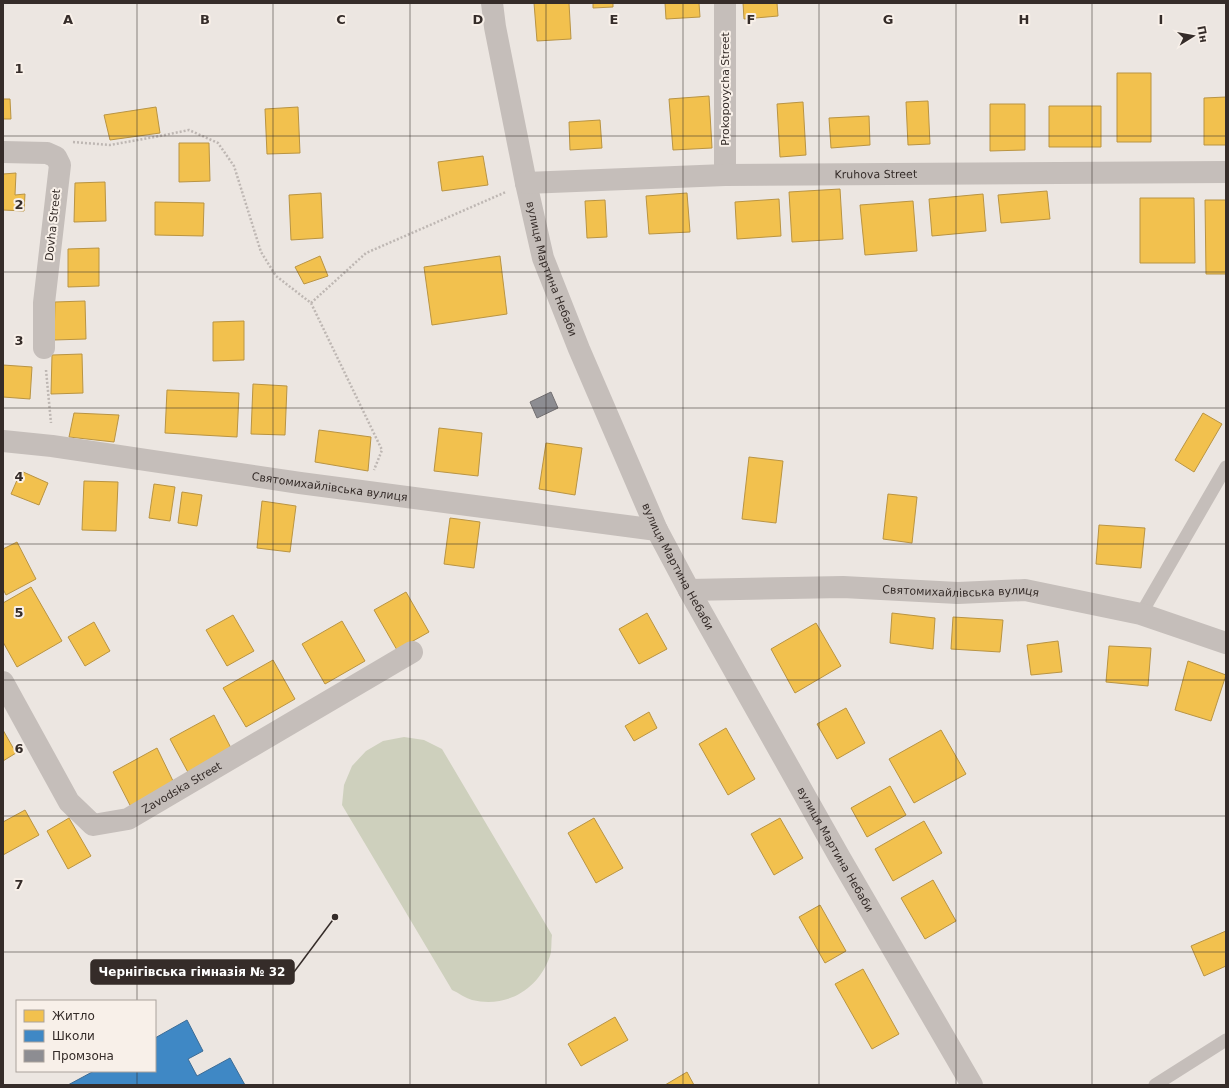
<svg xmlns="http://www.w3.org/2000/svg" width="1229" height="1088" viewBox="0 0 1229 1088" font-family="'DejaVu Sans',sans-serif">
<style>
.green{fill:#ced0bd}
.homes{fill:#f2c14e;stroke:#b99443}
.schools{fill:#3f88c5;stroke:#3c6c96}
.industry{fill:#8d8d92;stroke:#737072}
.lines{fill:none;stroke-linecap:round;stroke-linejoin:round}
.path{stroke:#beb7b3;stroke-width:2.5;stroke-dasharray:2 2;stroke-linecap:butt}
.service{stroke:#c5beba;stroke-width:13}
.minor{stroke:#c5beba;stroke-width:22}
.grid{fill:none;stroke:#352c29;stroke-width:1;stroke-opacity:0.55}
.labels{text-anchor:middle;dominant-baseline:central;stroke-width:4;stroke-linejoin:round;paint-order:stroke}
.street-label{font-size:11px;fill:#352c29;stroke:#f8f0e9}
.grid-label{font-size:13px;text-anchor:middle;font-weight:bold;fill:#352c29;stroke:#f8f0e9;stroke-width:4;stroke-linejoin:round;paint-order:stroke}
.leader{fill:none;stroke:#352c29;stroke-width:1.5}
.callout-dot{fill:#352c29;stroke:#f8f0e9;stroke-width:1.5}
.callout{fill:#352c29;stroke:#352c29;stroke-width:1.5}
.callout-label{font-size:12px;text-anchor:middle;font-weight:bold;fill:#fff}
</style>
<rect width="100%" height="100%" fill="#ece6e1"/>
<!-- green -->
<path class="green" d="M404 737 424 740 442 749 552 935C551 942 552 950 550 956 538 990 507 1008 472 1000 465 998 459 993 452 990L342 805 344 785 352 766 366 751 383 741Z"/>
<!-- homes -->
<path class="homes" d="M534 3H569L571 39 537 41Z
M593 3H613V7L593 8Z
M665 3H699L700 17 666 19Z
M743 3H777L778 16 744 19Z
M1117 73H1151V142H1117Z
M709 96 712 148 673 150 669 99Z
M1226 97V145H1204V98Z
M3 99H10L11 119H3Z
M928 101 930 144 908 145 906 102Z
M803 102 806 155 780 157 777 104Z
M990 104H1025V150L990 151Z
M1049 106H1101V147H1049Z
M156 107 160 133 110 140 104 115Z
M298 107 300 153 267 154 265 109Z
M869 116 870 145 831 148 829 118Z
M600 120 602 148 570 150 569 122Z
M179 143H209L210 181 179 182Z
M483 156 488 185 442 191 438 162Z
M16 173 15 195 25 194 24 211 3 210V174Z
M105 182 106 221 74 222 75 183Z
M840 189 843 239 792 242 789 192Z
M1047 191 1050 219 1001 223 998 195Z
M321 193 323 238 291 240 289 195Z
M687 193 690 232 649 234 646 196Z
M983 194 986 231 932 236 929 199Z
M1140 198H1194L1195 263H1140Z
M779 199 781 236 737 239 735 202Z
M605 200 607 237 587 238 585 201Z
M1205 200H1226V274H1206Z
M913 201 917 251 865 255 860 205Z
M155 202 204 203 203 236 155 235Z
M99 248V286L68 287V249Z
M320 256 328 276 304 284 295 267Z
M500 256 507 314 432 325 424 267Z
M85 301 86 339 54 340 55 302Z
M244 321V360L213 361V322Z
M82 354 83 393 51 394 52 355Z
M3 365 32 367 30 399 3 397Z
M253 384 287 386 285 435 251 434Z
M167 390 239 393 237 437 165 433Z
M74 413 119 415 114 442 69 437Z
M1203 413 1222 424 1194 472 1175 460Z
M439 428 482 433 478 476 434 471Z
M319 430 371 437 368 471 315 462Z
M546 443 582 448 575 495 539 489Z
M749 457 783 461 776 523 742 519Z
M21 471 48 483 39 505 11 494Z
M84 481 118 482 116 531 82 530Z
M154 484 175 487 170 521 149 518Z
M182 492 202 495 197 526 178 523Z
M888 494 917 497 912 543 883 539Z
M262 501 296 506 290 552 257 548Z
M450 518 480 522 474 568 444 564Z
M1099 525 1145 528 1141 568 1096 564Z
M17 542 36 579 6 595 3 589V549Z
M31 587 62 641 17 667 3 642V603Z
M406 592 429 632 397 650 374 610Z
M647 613 667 649 639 664 619 629Z
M892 613 935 618 933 649 890 643Z
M233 615 254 651 227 666 206 630Z
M953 617 1003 620 1000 652 951 649Z
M342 621 365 661 325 684 302 644Z
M94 622 110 651 85 666 68 637Z
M816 623 841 666 795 693 771 649Z
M1058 641 1062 672 1031 675 1027 645Z
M1109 646 1151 648 1148 686 1106 682Z
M273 660 295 699 246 727 223 688Z
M1188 661 1226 675 1211 721 1175 710Z
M846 708 865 743 837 759 817 724Z
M649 712 657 728 634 741 625 726Z
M214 715 232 750 190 776 170 739Z
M726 728 755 779 728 795 699 744Z
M3 730 16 753 3 761Z
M941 730 966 774 914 803 889 759Z
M157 748 174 783 132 809 113 772Z
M890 786 906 815 867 837 851 808Z
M25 810 39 835 3 855V822Z
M69 818 91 856 68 869 47 831Z
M594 818 623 868 596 883 568 833Z
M780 818 803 858 774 875 751 834Z
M924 821 942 853 893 881 875 849Z
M933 880 956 921 925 939 901 898Z
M820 905 846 951 825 963 799 917Z
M1226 931V966L1204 976 1191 946Z
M863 969 899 1034 872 1049 835 984Z
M615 1017 628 1040 581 1066 568 1044Z
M687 1072 694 1085H665Z"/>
<!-- schools -->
<path class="schools" d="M187 1020 203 1051 188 1059 197 1076 230 1058 245 1085H68L94 1071H155V1038Z"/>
<!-- industry -->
<path class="industry" d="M551 392 558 408 537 418 530 402Z"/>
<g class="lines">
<!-- path -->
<path class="path" d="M73 142 110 145 160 136 189 130 218 143 234 166 261 252 276 276 311 303 382 450 374 470
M311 303 366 253 506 192
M46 370 51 423"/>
<!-- service -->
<path class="service" d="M1141 614 1226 467
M1155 1085 1226 1040"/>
<!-- minor -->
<g class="minor">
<path id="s1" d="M492 3 495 27 526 183 543 258 579 349 657 530 689 590 840 858 972 1085"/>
<path d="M3 152 47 153 56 157 60 165 44 303V348"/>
<path d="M725 175V3"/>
<path id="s2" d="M526 183 725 175 1226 172"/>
<path id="s3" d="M3 441 52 446 300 483 657 530"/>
<path id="s4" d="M689 590 843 587 958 593 1025 590 1141 614 1226 643"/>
<path id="s5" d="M3 682 69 802 93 825 128 819 412 652"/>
</g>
</g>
<!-- grid -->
<path class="grid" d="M137 3V1001M273 3V1085M410 3V1085M546 3V1085M683 3V1085M819 3V1085M956 3V1085M1092 3V1085M3 136H1226M3 272H1226M3 408H1226M3 544H1226M3 680H1226M3 816H1226M3 952H1226M137 1071V1085"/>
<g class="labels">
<!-- street labels -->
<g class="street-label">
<text transform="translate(725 89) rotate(-90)">Prokopovycha Street</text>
<text stroke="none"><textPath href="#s2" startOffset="350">Kruhova Street</textPath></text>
<text transform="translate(53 225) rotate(-84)">Dovha Street</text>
<text stroke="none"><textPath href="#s1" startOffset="273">вулиця Мартина Небаби</textPath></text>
<text stroke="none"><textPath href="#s3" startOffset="330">Святомихайлівська вулиця</textPath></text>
<text stroke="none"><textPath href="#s1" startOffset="597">вулиця Мартина Небаби</textPath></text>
<text stroke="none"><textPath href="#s4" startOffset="272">Святомихайлівська вулиця</textPath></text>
<text stroke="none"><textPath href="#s5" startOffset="268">Zavodska Street</textPath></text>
<text stroke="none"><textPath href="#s1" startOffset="921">вулиця Мартина Небаби</textPath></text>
</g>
</g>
<g class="grid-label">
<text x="68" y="24">A</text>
<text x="205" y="24">B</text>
<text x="341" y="24">C</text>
<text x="478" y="24">D</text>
<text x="614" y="24">E</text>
<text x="751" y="24">F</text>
<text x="888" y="24">G</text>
<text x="1024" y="24">H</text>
<text x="1161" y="24">I</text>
<text x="19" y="73">1</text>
<text x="19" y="209">2</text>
<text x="19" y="345">3</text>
<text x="19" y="481">4</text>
<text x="19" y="617">5</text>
<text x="19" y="753">6</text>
<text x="19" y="889">7</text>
</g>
<!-- callouts -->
<path class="leader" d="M335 917L294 972"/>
<circle class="callout-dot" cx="335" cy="917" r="4"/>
<rect class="callout" x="91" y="960" width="203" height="24" rx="4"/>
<g class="callout-label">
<text x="192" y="976">Чернігівська гімназія № 32</text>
</g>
<!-- border -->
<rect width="1229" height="1088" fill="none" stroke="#352c29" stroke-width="8"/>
<!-- legend -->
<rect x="16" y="1000" width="140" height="72" fill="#f8f0e9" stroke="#aaa29c"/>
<rect x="24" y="1010" width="20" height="12" fill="#f2c14e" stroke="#aaa29c"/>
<text x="52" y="1020" font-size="12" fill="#352c29">Житло</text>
<rect x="24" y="1030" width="20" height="12" fill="#3f88c5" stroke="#aaa29c"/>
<text x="52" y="1040" font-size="12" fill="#352c29">Школи</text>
<rect x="24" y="1050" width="20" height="12" fill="#8d8d92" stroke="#aaa29c"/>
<text x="52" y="1060" font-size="12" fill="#352c29">Промзона</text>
<!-- north arrow -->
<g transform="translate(1193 36) rotate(79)" stroke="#f8f0e9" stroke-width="3" paint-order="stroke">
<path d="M0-3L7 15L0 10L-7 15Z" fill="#352c29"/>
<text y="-6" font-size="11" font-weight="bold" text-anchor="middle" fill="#352c29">Пн</text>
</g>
</svg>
